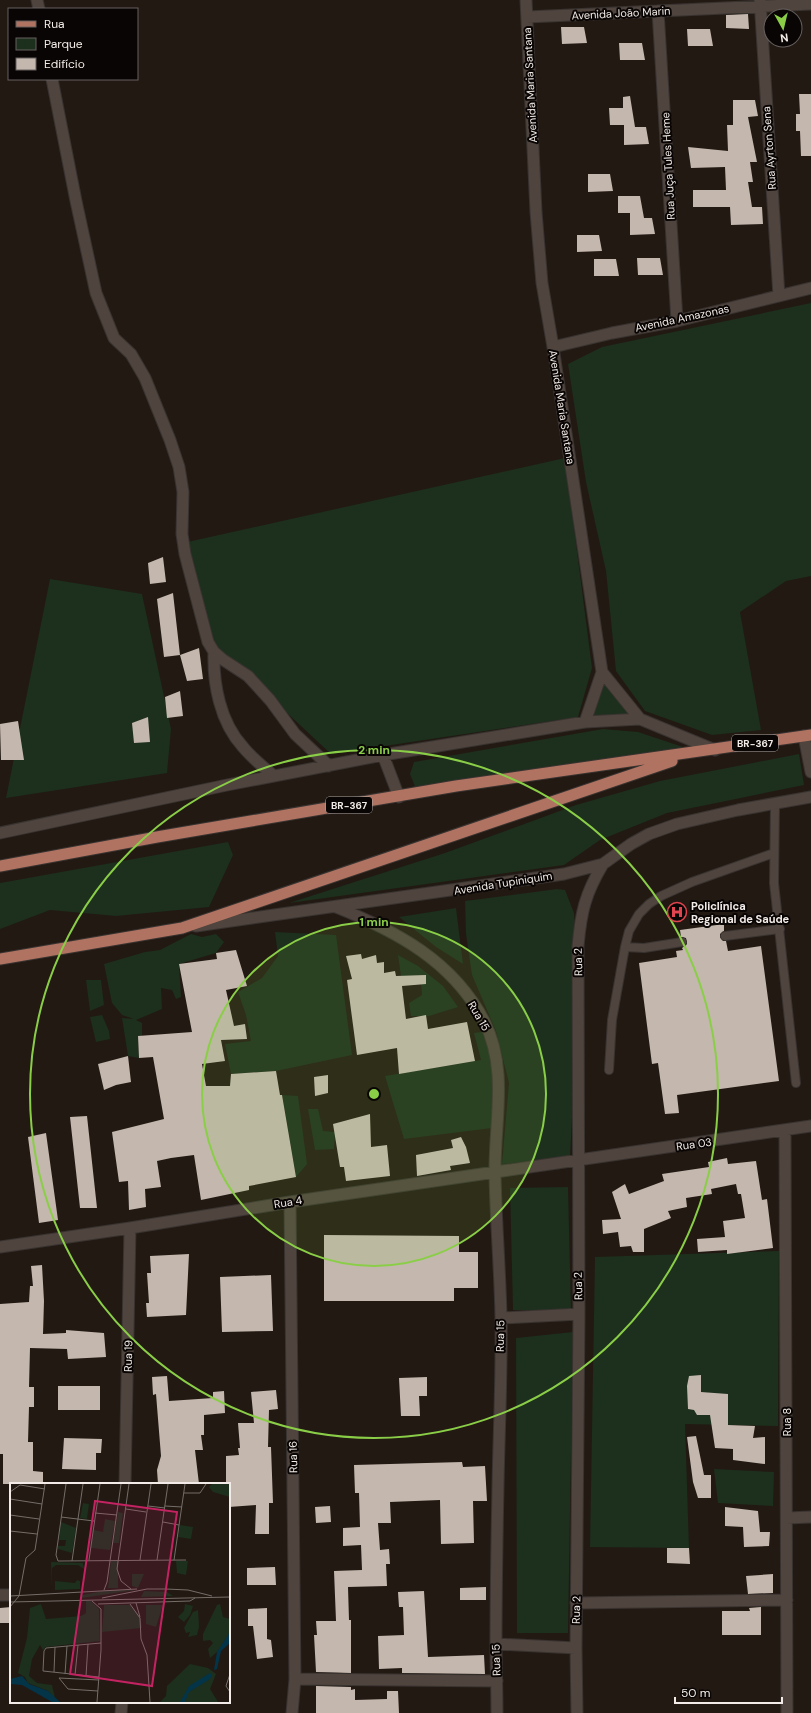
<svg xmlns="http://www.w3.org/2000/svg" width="811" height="1713" viewBox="0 0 811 1713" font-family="'DM Sans',sans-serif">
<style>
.green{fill:#1d2f1d}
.building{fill:#c3b7ae}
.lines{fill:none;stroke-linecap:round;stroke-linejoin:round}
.service-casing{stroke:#393330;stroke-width:10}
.minor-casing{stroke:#393330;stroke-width:13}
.tertiary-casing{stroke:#393330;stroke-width:13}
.primary-casing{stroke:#393330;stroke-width:13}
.service{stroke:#4f443e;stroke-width:8}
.minor{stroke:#4f443e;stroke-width:11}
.tertiary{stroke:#4f443e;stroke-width:11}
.primary{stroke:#b17361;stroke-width:11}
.ring{fill:none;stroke:#8ace47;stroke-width:2}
.labels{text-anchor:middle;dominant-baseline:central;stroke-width:4;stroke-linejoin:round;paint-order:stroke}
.shield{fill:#090504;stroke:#aca6a3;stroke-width:1}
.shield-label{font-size:10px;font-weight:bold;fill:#f2ebe7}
.street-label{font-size:11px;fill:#f2ebe7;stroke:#090504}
.poi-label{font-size:11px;font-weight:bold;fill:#f2ebe7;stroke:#090504;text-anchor:start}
.inset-road{fill:none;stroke:#756d68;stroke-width:1}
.view{fill:#c42362;fill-opacity:0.15;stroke:#c42362;stroke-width:2}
.inset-edge{fill:none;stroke:#f2ebe7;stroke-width:2}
.centre{fill:#8ace47;stroke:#090504;stroke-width:2}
.ring-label{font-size:12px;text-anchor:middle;font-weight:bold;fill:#8ace47;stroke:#090504;stroke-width:4;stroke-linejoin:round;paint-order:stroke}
</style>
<rect width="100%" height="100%" fill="#221913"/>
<!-- green -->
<path class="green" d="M811 303V576L786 581 740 612 761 730 712 735 645 711 616 671 606 571 586 482 568 364 602 347Z
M565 458 592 668 578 717 331 754 286 712 214 652 183 543Z
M50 579 142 594 171 729 167 773 6 798Z
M602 672 640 719 585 722Z
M603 729 638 732 686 748 416 789 410 774 414 762Z
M799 754 804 785 667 813 600 840 564 865 289 903 445 853 576 805 660 781Z
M228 842 233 855 209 907 116 916 50 910 0 929V883Z
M557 889 565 890 574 913 579 982 570 1157 502 1164 509 1083 496 1031 472 975 466 934 465 901Z
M456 908 463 964 436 947 399 917Z
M275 932 336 935 352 1055 276 1071 231 1074 225 1044 251 1041 246 1015 238 992 262 978 278 956Z
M191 934 202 937 216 934 224 942 216 953 179 964 181 997 176 999 172 990 161 988 162 1009 136 1020 142 1023V1036L138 1037 139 1058 128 1056 122 1018 134 1019 122 1015 112 1003 104 964 145 952 160 950Z
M398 955 418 966 443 986 458 1007 429 1016H411L409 1003 422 995 421 983 413 976H401Z
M86 980H101L104 1005 90 1011Z
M102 1015 109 1031 110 1039 96 1042 90 1017Z
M482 1032 491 1058 495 1083 492 1128 404 1139 385 1076 481 1060 474 1033Z
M282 1095 298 1096 307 1164 296 1177Z
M308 1109H318L323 1131 335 1132 334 1149 315 1150Z
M568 1187 571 1310H513L510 1188Z
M779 1251 778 1426 685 1424 689 1548 590 1547 595 1257Z
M573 1332 568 1633H517L516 1338Z
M714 1469 774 1472 773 1506 718 1503Z"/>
<!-- building -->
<path class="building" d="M748 14 749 29 726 28V15Z
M561 27H584L587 43 562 44Z
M687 29H710L713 46H688Z
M619 43H642L645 60H620Z
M799 94H811V156H801L800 131H796V114H800Z
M630 96 635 127H646L649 144 624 145V125H610L609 108H623V97Z
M733 100H755L758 116 748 117 757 162H750L753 182H748L752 207H762L763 224 731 225 730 207H693V190H726L725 167 691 168 688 147 728 151 727 125H733Z
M588 174H610L613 191 588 192Z
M618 196H640L644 218H652L655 234 630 235V213H618Z
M577 235H599L602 251 577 252Z
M637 258H660L663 275H638Z
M594 259H616L619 276H594Z
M163 557 166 582 150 584 148 563Z
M173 593 180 655 164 657 157 599Z
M199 648 203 679 187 681 180 655Z
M180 691 183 716 167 718 165 697Z
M148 717 150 742 134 743 132 723Z
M18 721 24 760H1L0 724Z
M724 924V931L720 934V937L723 941H726L728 951 761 946 779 1081 677 1095 679 1113 665 1114 658 1063 652 1064 639 963 677 957 676 951 683 950 682 948 687 944 686 938 681 937 680 930Z
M236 950 247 986 226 990 234 1026 245 1024 247 1039 221 1040 225 1061 202 1064 206 1086H230L231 1074 276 1071 280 1095H282L296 1177 249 1186V1190L201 1200 194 1155 171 1158 157 1161 161 1187 145 1189 146 1207 129 1210 128 1181 119 1182 112 1132 164 1119 153 1057 139 1058 138 1036 192 1032 179 964 217 959 216 953Z
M361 954 362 959 376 955 377 963 384 962V973L395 971 396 976 426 975V984L402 986 406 1019 426 1015 428 1029 467 1022 475 1061 399 1074 397 1048 357 1055 347 980 352 979 346 956Z
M128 1056 131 1082 116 1085 104 1090 98 1064Z
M328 1075V1093L315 1096 314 1077Z
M370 1114 371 1147 387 1145 390 1176 346 1181 344 1167H340L333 1124Z
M87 1116 97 1208H80L70 1117Z
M46 1133 58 1220 39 1223 28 1137Z
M461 1137 466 1147 470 1163 450 1166 451 1170 417 1176 416 1155 453 1148 451 1140Z
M727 1158 728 1164 756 1161 762 1200 767 1199 773 1248 727 1254V1250L698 1252 697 1239 725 1237 723 1221 745 1218 741 1194H738L736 1184 711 1189 712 1194 686 1198 687 1207 668 1211 671 1218 644 1229V1252H633L631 1246 620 1247 618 1232 603 1234 602 1220 621 1219 612 1192 625 1184 629 1194 664 1181 662 1174 709 1167 708 1162Z
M324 1235 459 1236V1252H478V1288H454V1301H324Z
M189 1254 186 1315 147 1317 146 1303H149L147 1273H151L150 1256Z
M42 1265 44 1301 43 1334 66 1333V1330L104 1333 106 1357 68 1359 67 1349 30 1348 29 1387H34V1407H29L28 1442H33V1471L43 1472V1484H3V1454H0V1304L29 1302 30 1286H33L31 1266Z
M271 1275 273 1331 222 1332 220 1277Z
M701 1375V1392L728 1394V1425L755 1426 753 1438 765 1437V1464L733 1460V1449L715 1448 710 1415H697L694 1410 688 1409 687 1386 689 1376Z
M167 1376 169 1401 213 1398V1392L224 1391 225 1413 204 1415V1435H201L203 1450H195L199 1484H158L157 1470 161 1456 156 1394 153 1395 152 1377Z
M427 1377V1396H419L420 1416H401L399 1378Z
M58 1386H100V1410H58Z
M276 1390 278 1409 269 1410 268 1447H271L273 1503H269V1534H255L256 1505 229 1507V1484H226V1456L239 1455 238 1448H240L238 1423H254L251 1392Z
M696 1436 704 1475H711V1498H698L693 1482 687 1437Z
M64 1438 102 1439 101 1453H96V1470L62 1469Z
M462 1462 463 1467 485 1466 487 1501H473L474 1543 441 1544 440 1500 390 1502 391 1523H378L380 1550 389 1549 390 1564H386L387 1586 348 1587 349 1620H351V1673L316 1672 314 1635H317L316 1621H336L334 1571 362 1570 361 1545 343 1546V1528L360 1527 359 1493H355L354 1465Z
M330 1506 331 1522 316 1523 315 1507Z
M725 1507 758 1511 760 1532H770L769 1546 744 1547 743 1527 725 1526Z
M667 1548H689L690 1564 667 1563Z
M275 1567 276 1585H247V1568Z
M773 1574V1593L748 1594 746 1576Z
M486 1587V1600H460V1588Z
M424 1591 428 1657 484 1655 485 1674 402 1673V1668L379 1669 378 1636 404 1635 403 1607H399L398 1592Z
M11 1607V1623H0V1608Z
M761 1607V1635H722V1611H750L749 1608Z
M267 1608V1639L271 1640 273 1657 257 1659 253 1626H248V1609Z
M316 1686 351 1687V1690L355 1689V1700L387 1699V1691H398L399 1713H316Z"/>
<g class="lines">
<!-- service casing -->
<g class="service-casing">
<path id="service" d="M775 804 774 883 796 1083
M725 936 780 929
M625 947 644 948 682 942
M609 1070 612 1020 625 947 629 931 639 914 649 904 661 896 692 882 774 853"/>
</g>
<!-- minor casing -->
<g class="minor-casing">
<path id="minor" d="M37 0 39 9
M526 0 536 212 542 283 553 347 602 672 640 719 715 750
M760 0 779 296
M658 11 677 321
M527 17 811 4
M52 79 76 201 96 293 114 338 131 354 145 378 170 440 179 467 183 492 182 534 185 554 208 642 214 652 222 659 248 676 270 700 295 734 329 766
M553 347 612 333 677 321 811 288
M214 652C213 684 220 722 243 747 252 758 263 767 274 776
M585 722 602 672
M383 755 399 797
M0 833 227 785 383 755 585 722 640 719
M336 907C396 931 453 961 484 1021 509 1070 494 1123 495 1175 496 1222 500 1270 501 1317 502 1373 499 1430 498 1486 497 1538 496 1590 496 1642 496 1666 497 1689 497 1713
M196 926 564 874 603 864 631 844 649 834 677 824 738 810 811 797
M785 1131 787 1713
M290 1202 295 1679 292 1713
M0 1247 130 1228 290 1202 811 1126
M501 1318 579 1314
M125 1484 130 1228
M787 1518 811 1517
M0 1595H11
M576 1603 787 1600
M496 1644 576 1648
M295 1679 497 1681
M121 1713 122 1702
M577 1713 576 1648 579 1314 578 946C581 912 585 894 603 864"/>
</g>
<!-- tertiary casing -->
<g class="tertiary-casing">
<path id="tertiary" d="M804 736 811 772"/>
</g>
<!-- primary casing -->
<g class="primary-casing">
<path id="primary" d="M0 866 157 837 456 786 811 735
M0 959 182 928 672 761"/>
</g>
<!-- service -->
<use href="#service" class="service"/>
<!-- minor -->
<use href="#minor" class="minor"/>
<!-- tertiary -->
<use href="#tertiary" class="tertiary"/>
<!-- primary -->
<use href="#primary" class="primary"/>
</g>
<!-- distance rings -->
<circle cx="374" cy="1094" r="172" fill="#8ace47" fill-opacity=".12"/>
<g class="ring">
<circle cx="374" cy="1094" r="172"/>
<circle cx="374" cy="1094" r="344"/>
</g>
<!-- icons -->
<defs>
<g id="hospital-ring" transform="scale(1)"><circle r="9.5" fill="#090504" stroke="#e0444e" stroke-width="1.5"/><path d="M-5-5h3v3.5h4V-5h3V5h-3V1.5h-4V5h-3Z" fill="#e0444e"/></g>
</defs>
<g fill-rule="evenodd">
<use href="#hospital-ring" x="677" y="912"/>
</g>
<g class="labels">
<!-- shield labels -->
<g class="shield">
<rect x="732" y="735" width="46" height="16" rx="3"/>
<rect x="326" y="797" width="46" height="16" rx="3"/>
</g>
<g class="shield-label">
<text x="755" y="743">BR-367</text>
<text x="349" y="805">BR-367</text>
</g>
<!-- street labels -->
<g class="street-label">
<text transform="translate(621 13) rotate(-3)">Avenida João Marin</text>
<text transform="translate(530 85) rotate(-93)">Avenida Maria Santana</text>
<text transform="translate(769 148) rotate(-94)">Rua Ayrton Sena</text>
<text transform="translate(668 166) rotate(-93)">Rua Juça Tules Heme</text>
<text transform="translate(682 318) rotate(-12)">Avenida Amazonas</text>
<text transform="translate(562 407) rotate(81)">Avenida Maria Santana</text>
<text transform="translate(503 883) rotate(-9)">Avenida Tupiniquim</text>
<text transform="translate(578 962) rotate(-91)">Rua 2</text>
<text transform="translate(479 1016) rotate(60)">Rua 15</text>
<text transform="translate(694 1144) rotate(-8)">Rua 03</text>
<text transform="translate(288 1202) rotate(-9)">Rua 4</text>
<text transform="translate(578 1286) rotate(-91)">Rua 2</text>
<text transform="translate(500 1336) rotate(-89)">Rua 15</text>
<text transform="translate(128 1356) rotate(-89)">Rua 19</text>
<text transform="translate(787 1422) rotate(-90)">Rua 8</text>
<text transform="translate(293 1457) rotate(-91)">Rua 16</text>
<text transform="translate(576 1610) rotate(-89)">Rua 2</text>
<text transform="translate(496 1660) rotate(-92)">Rua 15</text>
</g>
<!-- poi labels -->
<g class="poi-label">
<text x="691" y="906">Policlínica<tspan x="691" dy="13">Regional de Saúde</tspan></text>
</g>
</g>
<!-- overview -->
<g transform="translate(10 1483)">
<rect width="220" height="220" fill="#221913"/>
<path d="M202 1H220V14L203 9 199 4ZM73 20 79 21 77 36 70 35ZM108 29 113 30 109 60H103ZM95 36 105 38 100 67 81 65 84 47 93 49ZM51 39 66 45 62 70 48 66V63H55L56 57H49ZM170 42 183 44 181 56 168 54ZM101 78H108V105H98ZM166 78H178L176 92 167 90ZM41 79 73 80 74 86 68 82H46L42 85V105ZM122 91H134L128 105 122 103ZM67 97 70 98V106L45 107V98L65 100ZM98 107H126L72 115V112ZM134 108 157 109 163 113 131 114ZM76 118H81L89 126 90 158 36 164 33 167 30 162 22 176 19 193 27 200 42 202 45 215 38 208 18 200 15 194 8 190 17 155 20 125 31 121 36 136 71 133 76 130ZM175 121 183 123 180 132 174 139 168 134 174 128ZM210 121 213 134 220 136V150L207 169 200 175 198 166 203 160 200 157 193 158V151L207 122ZM94 122H120L130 134 132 145 92 149ZM136 122H153L146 144 136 141ZM188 127 189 144 187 152 178 154 180 149 176 150 174 145 183 129ZM180 181 198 185 206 191 200 206 208 219H150L156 213 157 203Z" fill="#1d2f1d"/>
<path d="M220 149V160L211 168 207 186 204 187 207 169ZM200 190 202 192 200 196 179 209 175 219H170L179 203ZM12 193 19 201 38 208 50 219H42L12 202 0 201V196Z" fill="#033448"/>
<path class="inset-road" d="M56 1 46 72 48 78 176 77M119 1 107 86 111 98 121 106M10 2 35 6M0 9 10 2M174 10H190L196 1M0 16 32 21M138 23 155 25M155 23 172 24M116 26 136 29M85 30 107 32M0 32 29 36M51 34 84 38M153 39 169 42M0 48 27 51M79 77 90 1M130 77 141 1M147 77 158 1M164 77 175 1M62 78 73 1M94 107 97 99 111 1M0 113 127 106M92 115 137 106H156L178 107 202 113M82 118 91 126V167L87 219M0 119 220 114M126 120 130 134M88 121 180 118 185 115M120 121 130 135 131 156 137 172 140 219M0 124 9 113 16 75 25 67 35 1M44 189 45 164M55 191 57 163M220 191 216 203 220 209M65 192 68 162M76 193 78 161M89 194 33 188 34 168 36 165 91 160M49 195 58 206 88 208M49 195 89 197"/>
<path class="view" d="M85 18 167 29 142 203 60 191Z"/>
<rect width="220" height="220" class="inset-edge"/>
</g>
<circle cx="374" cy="1094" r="6" class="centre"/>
<g class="ring-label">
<text x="374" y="754">2 min</text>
<text x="374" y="926">1 min</text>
</g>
<!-- legend -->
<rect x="8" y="8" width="130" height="72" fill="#090504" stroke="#66615f"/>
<rect x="16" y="21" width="20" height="6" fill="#b17361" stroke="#66615f"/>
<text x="44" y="28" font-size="12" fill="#f2ebe7">Rua</text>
<rect x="16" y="38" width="20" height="12" fill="#1d2f1d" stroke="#66615f"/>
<text x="44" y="48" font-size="12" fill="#f2ebe7">Parque</text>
<rect x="16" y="58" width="20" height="12" fill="#c3b7ae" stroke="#66615f"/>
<text x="44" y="68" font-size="12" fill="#f2ebe7">Edifício</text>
<!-- north arrow -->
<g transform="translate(783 28) rotate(172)"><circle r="19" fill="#090504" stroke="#66615f"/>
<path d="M0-3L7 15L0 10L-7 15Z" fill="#8ace47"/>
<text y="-6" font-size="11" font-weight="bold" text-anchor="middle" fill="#f2ebe7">N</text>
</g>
<!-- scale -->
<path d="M675 1697v6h107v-6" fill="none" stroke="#f2ebe7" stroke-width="2"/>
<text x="681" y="1697" font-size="12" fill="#f2ebe7" stroke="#090504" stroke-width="3" paint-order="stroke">50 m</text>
</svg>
